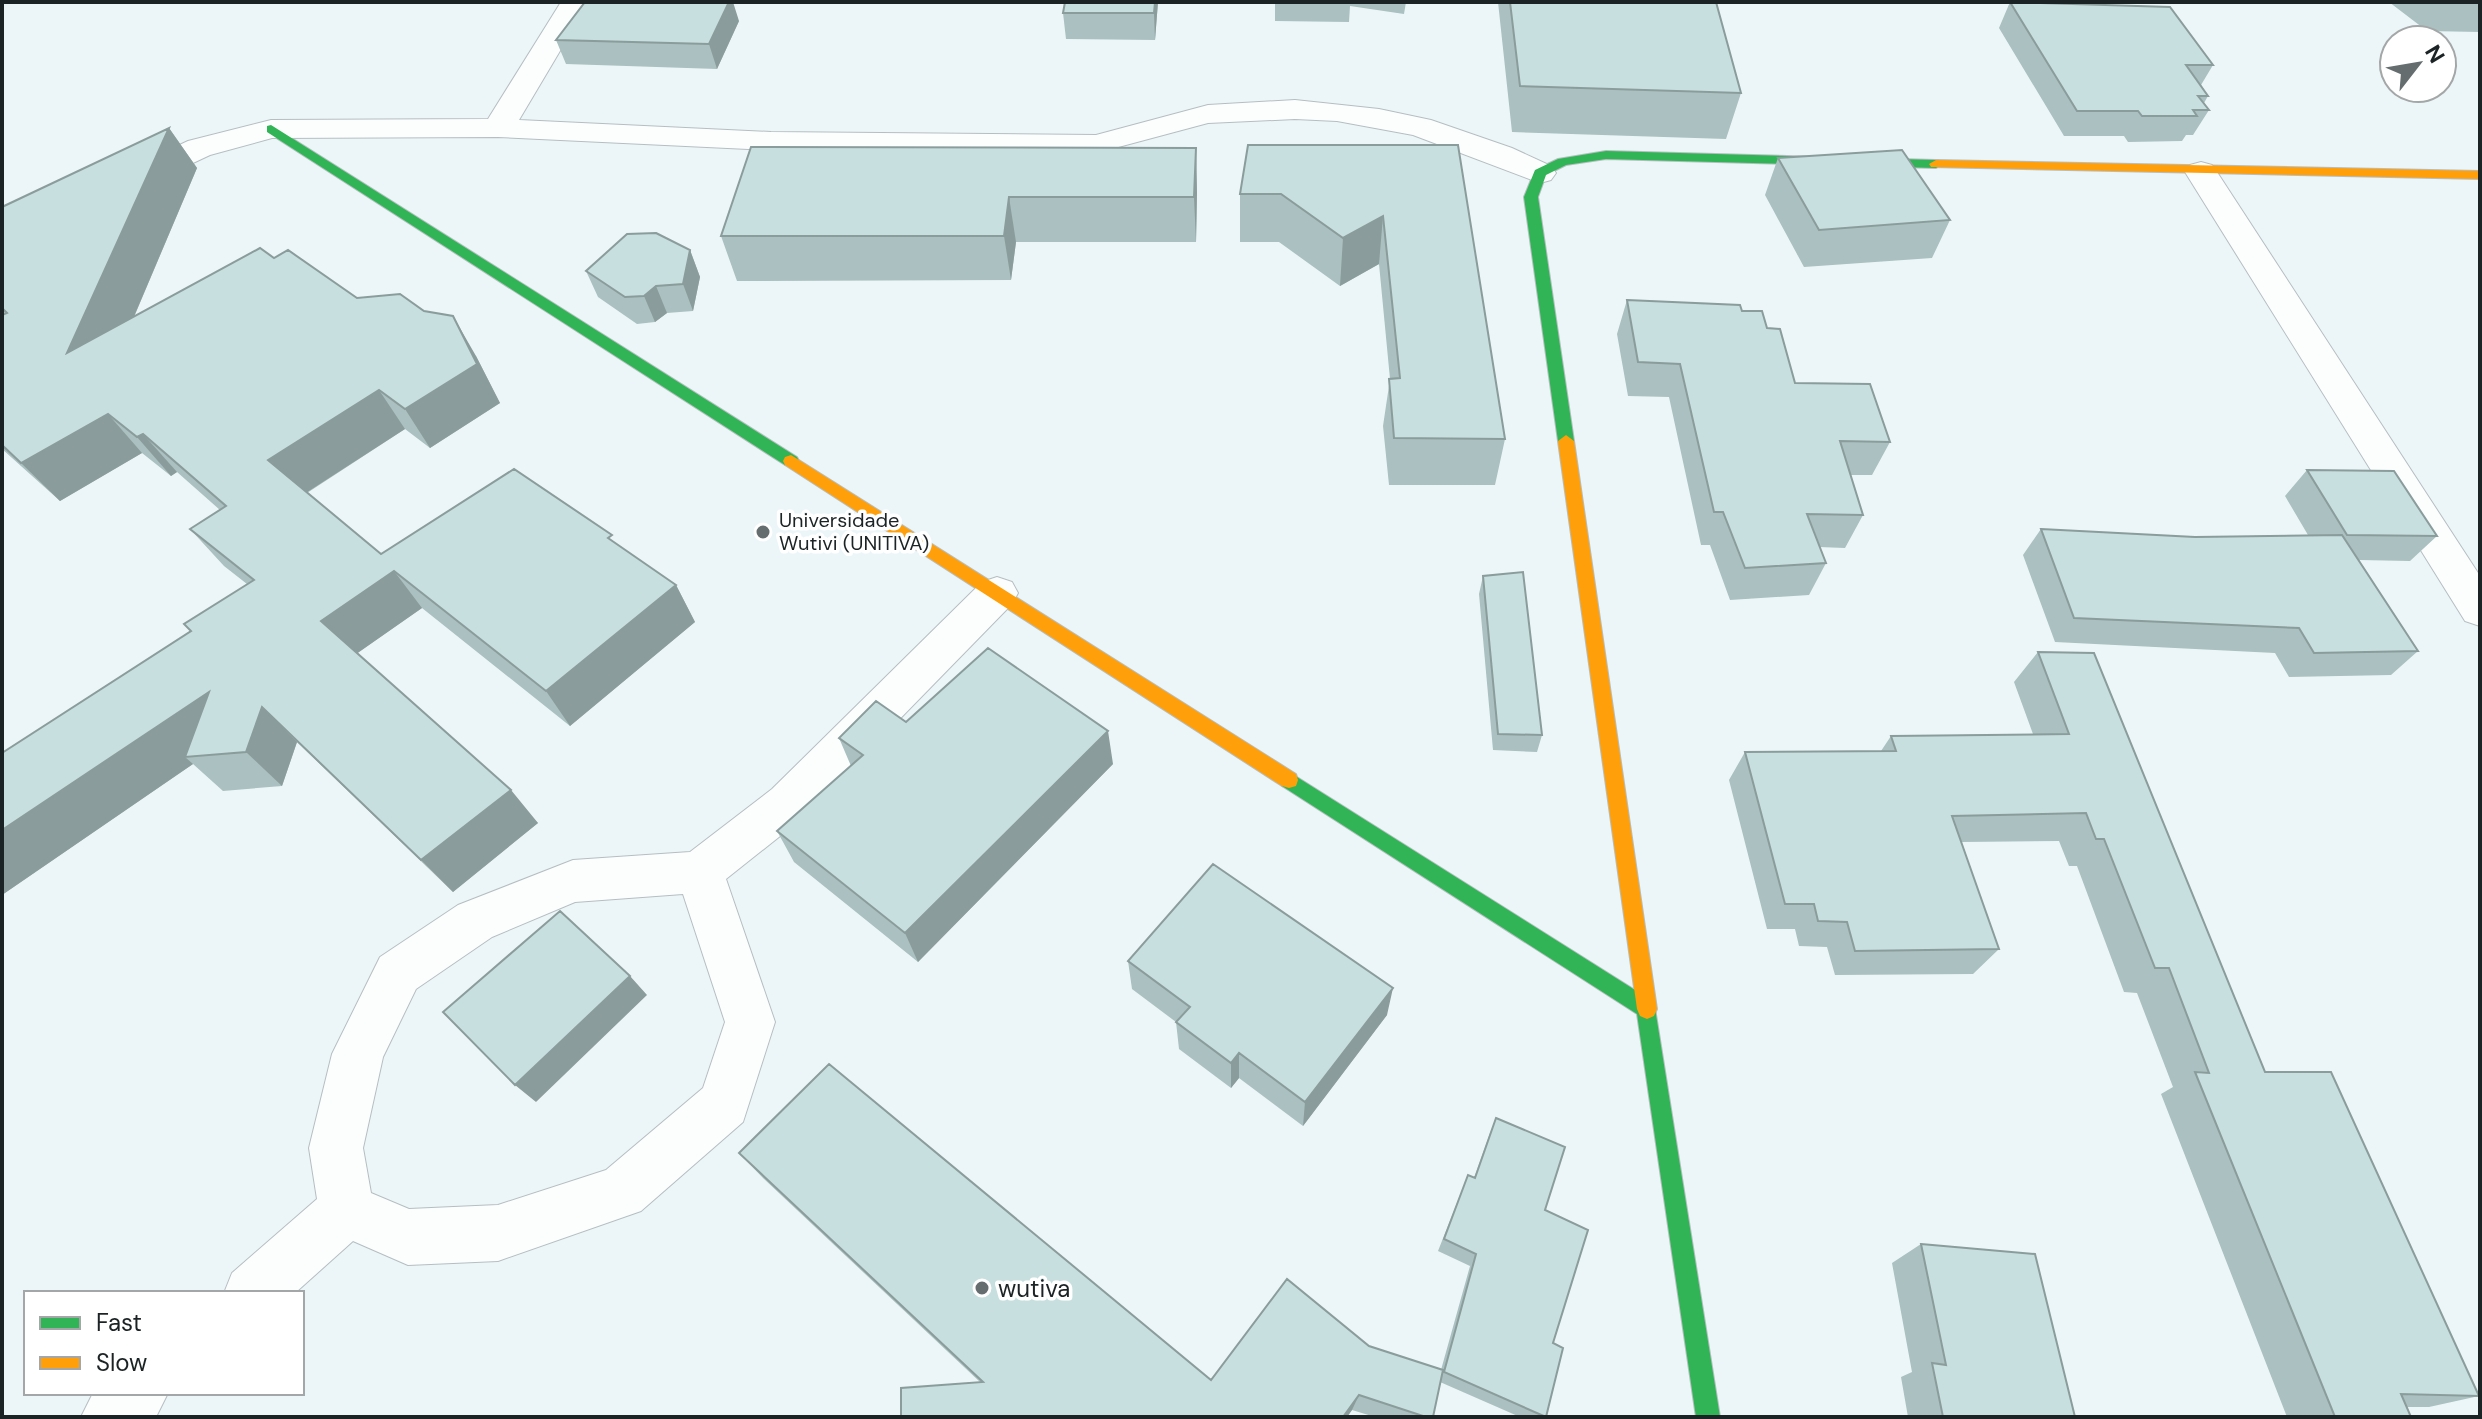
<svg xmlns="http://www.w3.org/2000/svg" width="2482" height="1419" viewBox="0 0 2482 1419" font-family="'DM Sans',sans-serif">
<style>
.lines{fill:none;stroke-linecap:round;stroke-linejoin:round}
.street-casing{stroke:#b6bec0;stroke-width:2}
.fast-casing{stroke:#b6bec0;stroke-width:2}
.slow-casing{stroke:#b6bec0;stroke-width:2}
.street{fill:#fcfefe;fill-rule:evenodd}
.fast{fill:#30b455;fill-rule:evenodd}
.slow{fill:#ff9f0a;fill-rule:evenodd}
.wall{fill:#abc0c0}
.shaded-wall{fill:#8b9c9c}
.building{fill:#c7dfdf;stroke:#8b9c9c;stroke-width:2}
.poi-dot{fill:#656d6f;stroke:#fff;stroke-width:3}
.labels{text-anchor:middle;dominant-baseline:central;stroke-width:7;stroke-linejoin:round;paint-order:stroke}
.poi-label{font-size:20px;fill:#1c2324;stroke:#fff;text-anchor:start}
.near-poi-label{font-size:24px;fill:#1c2324;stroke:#fff;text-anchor:start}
</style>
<rect width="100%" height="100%" fill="#ecf6f9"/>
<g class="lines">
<!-- street casing -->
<g class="street-casing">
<path id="street" d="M561 2H589L519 120 771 132 1096 135 1208 105 1295 100 1379 109 1431 120 1512 148 1551 166 1556 173 1551 180 1540 183 1413 135 1337 121 1295 119 1208 123 1096 153 771 150 498 137 272 138 210 155 144 186 133 189 122 186 117 179 122 172 188 141 271 120 488 119Z
M2201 162 2212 165 2217 172 2480 576V626L2465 621 2185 172 2190 165Z
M997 577 1012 582 1018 593 1012 604 804 817 726 879 775 1022 743 1122 641 1211 498 1261 408 1265 353 1241 295 1293H224L232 1273 317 1199 309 1148 332 1054 380 957 458 905 573 860 690 852 772 789 982 582ZM683 894 725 1022 703 1088 606 1170 498 1205 409 1209 371 1193 363 1148 383 1057 416 989 492 937 575 902Z
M93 1393H168L156 1417H81Z"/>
</g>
<!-- fast casing -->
<g class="fast-casing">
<path id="fast" d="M271 125 797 457 799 461 797 465H785L267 132V126Z
M1606 151 1936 160 1943 164 1936 168 1606 159 1566 165 1546 175 1538 197 1574 441 1566 447 1558 441 1524 197 1535 170 1558 159Z
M1289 772 1654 1002 1720 1417H1696L1637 1014 1282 786 1280 780 1282 774Z"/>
</g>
<!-- slow casing -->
<g class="slow-casing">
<path id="slow" d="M1936 160 2480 171V179L1931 167 1929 164Z
M1566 435 1574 441 1657 1009 1654 1016 1647 1019 1640 1016 1637 1009 1558 441Z
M791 455 1296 774 1298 780 1296 786 1289 788 1282 786 785 465 783 461 785 457Z"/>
</g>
<!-- street -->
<use href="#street" class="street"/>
<!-- fast -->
<use href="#fast" class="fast"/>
<!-- slow -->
<use href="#slow" class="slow"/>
</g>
<!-- wall -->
<path class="wall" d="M1158 2 1155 40 1066 39 1063 13Z
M1275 2H1406L1404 14 1350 6 1349 22 1275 21Z
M1498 2H1716L1741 93 1726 139 1512 132Z
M2010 2 2213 65 2201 85 2208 96 2204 103 2209 110 2193 135H2186L2182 141 2128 142 2124 136H2064L1999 28Z
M2389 2H2480V32L2427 31Z
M739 21 717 69 566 64 556 40Z
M169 128 197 168 134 317 274 258 476 356 500 403 430 448 405 429 307 493 381 554 617 544 676 585 695 622 570 726 422 608 357 653 538 823 453 892 297 742 282 786 223 791 193 764 2 895 191 631 247 584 224 566 190 529 220 510 177 472 171 476 142 453 60 501 2 449V207Z
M1458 145 1505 439 1495 485H1389L1383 426 1390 379 1379 264 1340 286 1279 242H1240V194Z
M1196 148 1197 193 1196 242H1016L1011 280 737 281 721 236Z
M1778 158 1950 220 1932 258 1804 267 1765 195Z
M690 250 700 277 693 311 667 313 655 322 637 324 598 297 586 271Z
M1627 300 1742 311 1767 328 1795 383 1890 442 1872 475H1850L1863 515 1845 548 1819 547 1826 563 1809 595 1730 600 1710 545H1701L1669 397 1628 396 1617 334Z
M2307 470 2437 536 2410 561 2359 560 2418 651 2391 675 2289 677 2275 653 2055 642 2023 555 2041 529 2195 537 2308 535 2285 496Z
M1483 576 1542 735 1537 752 1493 750 1479 594Z
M2038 652 2265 1072 2479 1396 2429 1407H2407L2411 1417H2287L2161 1094 2173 1087 2137 993 2124 992 2077 866H2069L2059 841 1961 842 1999 949 1973 974 1835 975 1827 947 1799 946 1795 929H1767L1729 780 1745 752 1881 751 1891 736 2033 734 2014 682Z
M906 722 1113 764 918 962 794 862 777 831 851 766 839 738Z
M1128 961 1387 1015 1303 1126 1239 1078 1231 1088 1179 1049 1176 1022 1132 989Z
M1496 1118 1545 1210 1553 1343 1546 1417H1520L1440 1382 1433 1417H1375L1352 1410 1347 1417H901L980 1382 763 1178 739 1153 1211 1380 1369 1346 1441 1370 1470 1266 1438 1251 1468 1175 1474 1178 1490 1133Z
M1921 1244 2075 1417H1908L1901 1377 1912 1372 1892 1263Z"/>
<!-- shaded-wall -->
<path class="shaded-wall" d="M729 2H733L739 21 717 69 709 44Z
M1155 2H1158L1155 40 1154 13Z
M169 128 197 168 102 392 67 353Z
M1196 148 1197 193 1196 242 1194 197Z
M1009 197 1016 242 1011 280 1004 236Z
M1383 216 1379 264 1340 286 1343 238Z
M690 250 700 277 693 311 683 284Z
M656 286 667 313 655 322 644 296Z
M453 316 476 356 500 403 430 448 405 409Z
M379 390 405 429 298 498 268 460Z
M108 414 142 453 60 501 21 463Z
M143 434 177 472 171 476 137 437Z
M394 571 422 608 352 657 321 621Z
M676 585 695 622 570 726 546 691Z
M209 692 185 757 193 764 2 895V830Z
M262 707 297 742 282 786 246 752Z
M1108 731 1113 764 918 962 905 933Z
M511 790 538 823 453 892 421 860Z
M630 976 647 995 536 1102 515 1085Z
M1393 988 1387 1015 1303 1126 1305 1102Z
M1239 1053V1078L1231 1088V1063Z
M1359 1395 1352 1410 1347 1417H1343Z"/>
<!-- building -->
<path class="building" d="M585 2H729L709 44 556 40Z
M1065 2H1155L1154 13H1063Z
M1510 2H1716L1741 93 1520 86Z
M2010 2 2170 7 2213 65H2186L2208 96H2198L2209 110H2193L2197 116H2142L2138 111H2077Z
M169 128 67 353 260 248 274 258 288 250 357 298 400 294 424 311 453 316 477 364 405 409 379 390 268 460 381 554 514 469 612 535 608 538 676 585 546 691 394 571 321 621 511 790 421 860 262 707 246 752 185 757 209 692 2 830V753L191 631 184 624 254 580 190 529 226 506 143 434 137 437 108 414 21 463 2 445V315L7 313 2 308V207Z
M1248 145H1458L1505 439 1394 438 1389 379 1400 378 1383 216 1343 238 1281 194H1240Z
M751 147 1196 148 1194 197H1009L1004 236H721Z
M1902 150 1950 220 1819 230 1778 158Z
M656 233 690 250 683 284 656 286 644 296 625 297 586 271 627 234Z
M1627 300 1740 305 1742 311H1762L1767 328 1780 329 1795 383 1870 384 1890 442 1840 441 1863 515 1807 514 1826 563 1745 568 1723 512H1714L1680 364 1638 362Z
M2307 470 2394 471 2437 536 2347 535Z
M2041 529 2195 537 2342 535 2418 651 2314 653 2299 628 2074 618Z
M1523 572 1542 735 1498 734 1483 576Z
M988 648 1108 731 905 933 777 831 863 755 839 738 876 701 906 722Z
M2038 652 2094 653 2265 1072H2331L2479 1396 2401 1394 2411 1417H2335L2195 1072 2209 1073 2169 968H2155L2104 839H2096L2086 813 1952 816 1999 949 1855 951 1847 922 1818 921 1814 904H1785L1745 752 1896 751 1891 736 2069 734Z
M1213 864 1393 988 1305 1102 1239 1053 1231 1063 1176 1022 1190 1007 1128 961Z
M560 911 630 976 515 1085 443 1012Z
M829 1064 1211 1380 1287 1279 1369 1346 1443 1370 1433 1417H1426L1359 1395 1343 1417H901V1388L983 1382 739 1153Z
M1496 1118 1565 1147 1545 1210 1588 1230 1553 1343 1563 1348 1546 1417 1444 1372 1476 1254 1444 1239 1468 1175 1475 1178Z
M1921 1244 2035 1254 2075 1417H1943L1932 1363 1946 1365Z"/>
<!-- markers -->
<g class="poi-dot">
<circle cx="763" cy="532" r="8"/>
<circle cx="982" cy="1288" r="8"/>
</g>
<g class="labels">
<!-- poi labels -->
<g class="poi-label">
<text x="779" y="520">Universidade<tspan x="779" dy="23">Wutivi (UNITIVA)</tspan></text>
</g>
<!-- near-poi labels -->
<g class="near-poi-label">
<text x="998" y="1288">wutiva</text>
</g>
</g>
<!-- border -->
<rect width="2482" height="1419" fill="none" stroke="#1c2324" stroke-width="8"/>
<!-- legend -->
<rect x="24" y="1291" width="280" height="104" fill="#ffffff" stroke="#a4a7a7" stroke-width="2"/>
<rect x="40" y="1317" width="40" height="12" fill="#30b455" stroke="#a4a7a7" stroke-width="2"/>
<text x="96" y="1331" font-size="24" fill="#1c2324">Fast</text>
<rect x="40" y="1357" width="40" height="12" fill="#ff9f0a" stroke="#a4a7a7" stroke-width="2"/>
<text x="96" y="1371" font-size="24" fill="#1c2324">Slow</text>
<!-- north arrow -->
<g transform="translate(2418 64) rotate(59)"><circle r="38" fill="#ffffff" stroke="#a4a7a7" stroke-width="2"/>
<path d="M0-6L14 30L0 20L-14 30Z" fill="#656d6f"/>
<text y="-12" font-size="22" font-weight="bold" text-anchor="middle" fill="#1c2324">N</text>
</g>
</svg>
